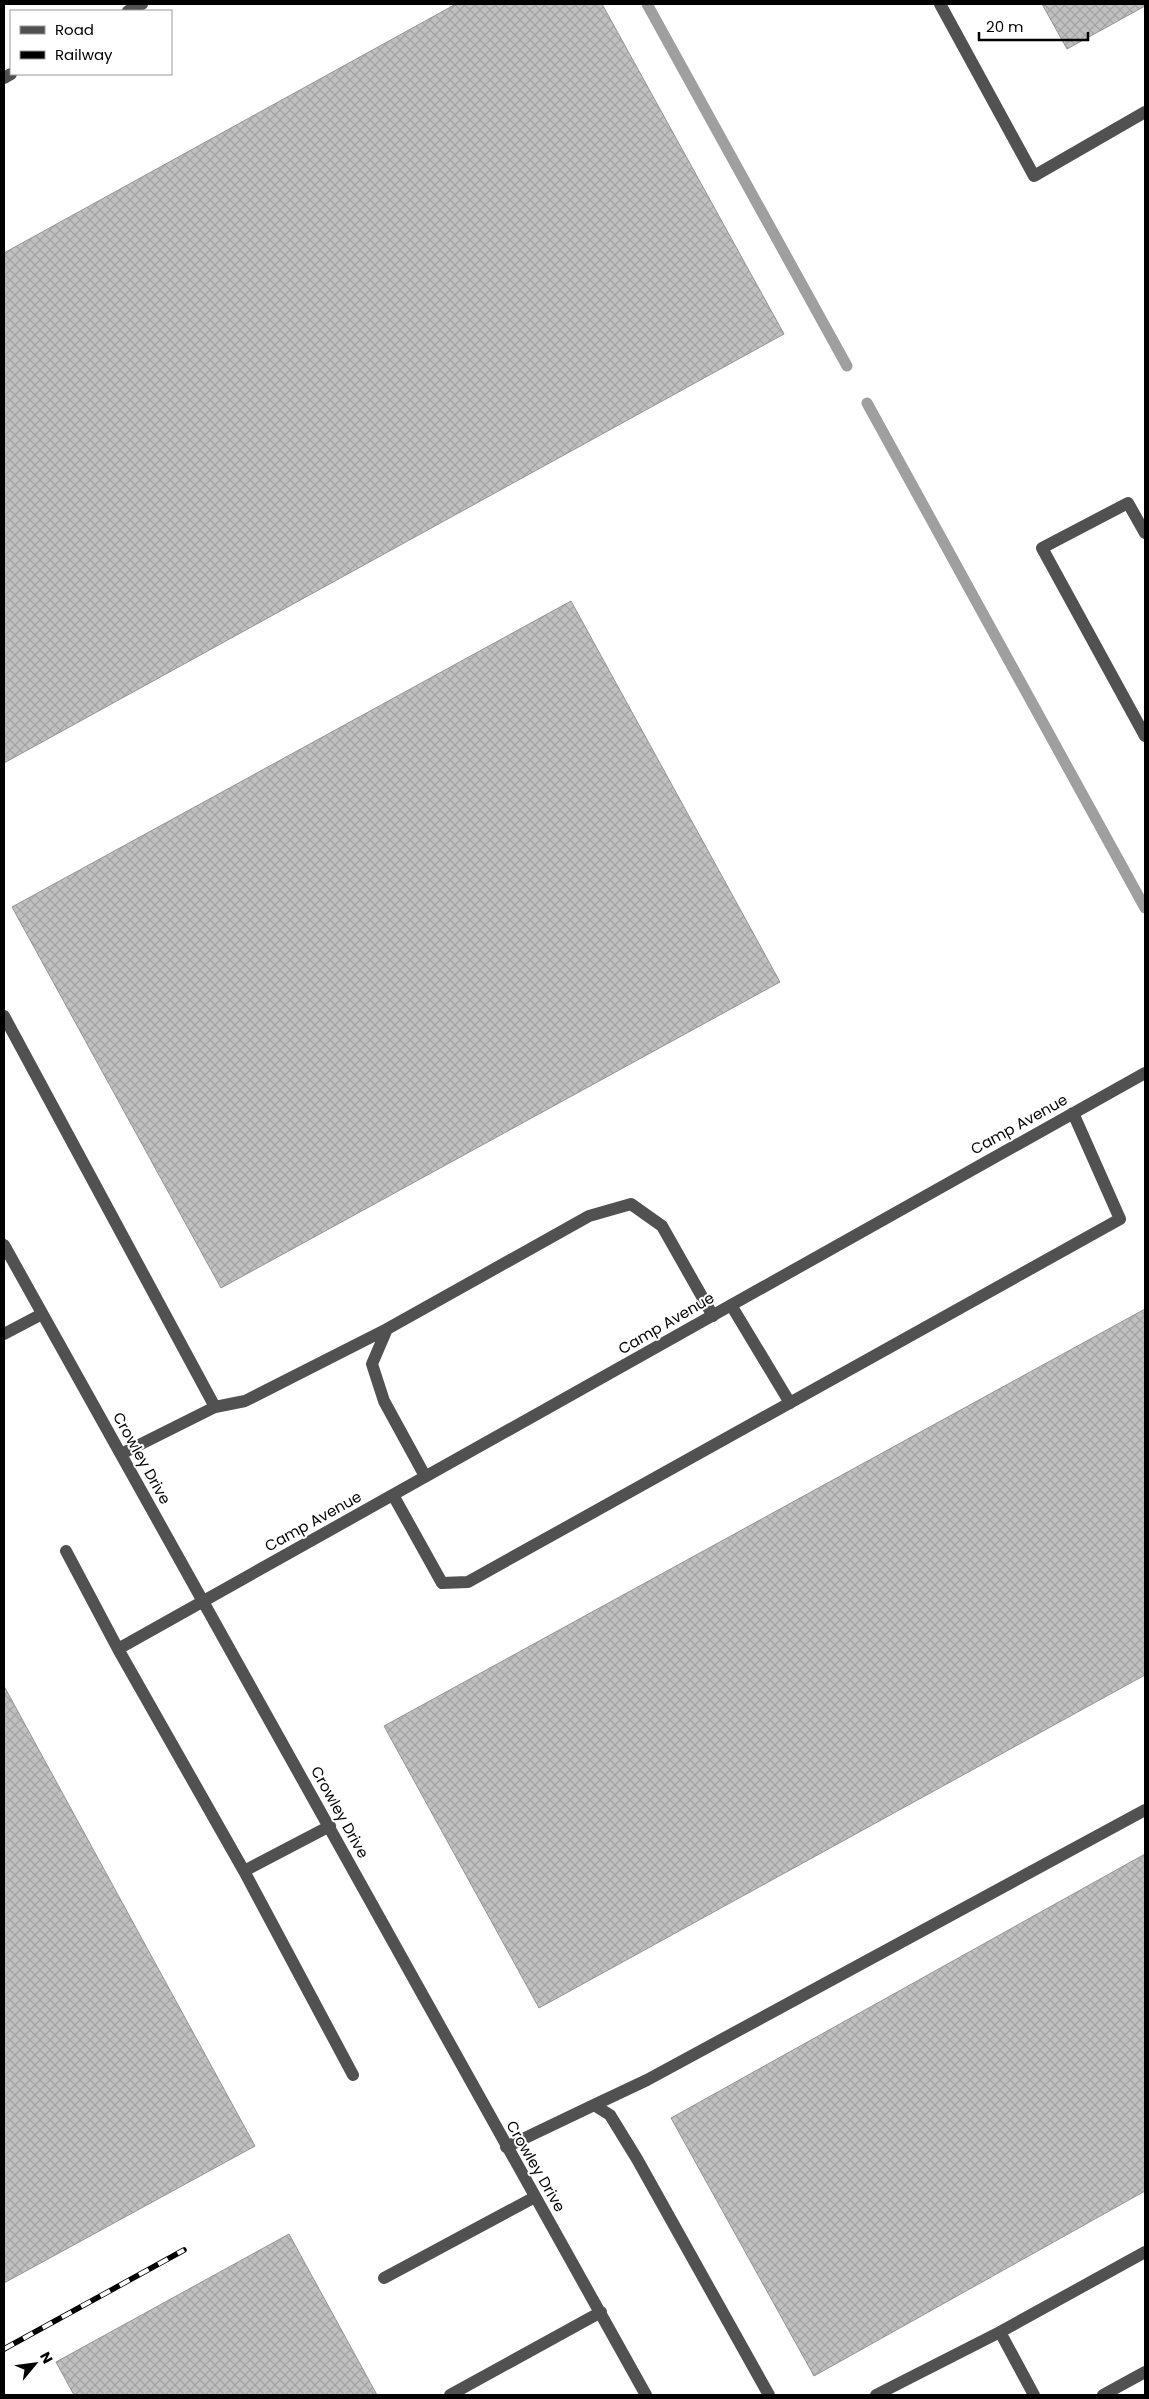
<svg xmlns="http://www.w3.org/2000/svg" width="1149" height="2399" viewBox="0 0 1149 2399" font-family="Poppins,sans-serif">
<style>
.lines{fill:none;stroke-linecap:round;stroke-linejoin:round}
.stream{stroke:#9f9f9f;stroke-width:11}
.building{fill:url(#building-cross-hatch);stroke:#959595}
.minor{stroke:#515151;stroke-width:12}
.rail-casing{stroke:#000;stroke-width:5.5}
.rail{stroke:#fff;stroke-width:4;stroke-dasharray:11;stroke-linecap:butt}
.labels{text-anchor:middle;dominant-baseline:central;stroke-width:4;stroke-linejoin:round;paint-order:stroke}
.street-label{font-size:15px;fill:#000;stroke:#fff}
</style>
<defs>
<pattern id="building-cross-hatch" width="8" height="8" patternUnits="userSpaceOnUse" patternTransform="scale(1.25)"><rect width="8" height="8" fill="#c0c0c0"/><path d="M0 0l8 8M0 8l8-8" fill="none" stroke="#a3a3a3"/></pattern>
</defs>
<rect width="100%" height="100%" fill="#fff"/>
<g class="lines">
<!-- stream -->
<path class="stream" d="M647 4 847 366
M867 403 1145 908"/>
</g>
<!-- building -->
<path class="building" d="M456 4H602L784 334 4 763V253Z
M1042 4H1145V6L1067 49Z
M571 601 780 982 221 1288 12 907Z
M1145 1309V1675L539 2008 384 1726Z
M4 1686 255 2146 4 2283Z
M1145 1854V2191L814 2376 671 2118Z
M289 2234 377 2395H74L56 2362Z"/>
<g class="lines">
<!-- minor -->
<path class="minor" d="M940 4 1034 176 1145 112
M128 11 142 4
M4 78 11 74
M1145 533 1128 503 1042 548 1145 736
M4 1016 215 1407
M4 1245 646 2395
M731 1305 790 1403
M4 1334 42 1314
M121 1454 215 1407 245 1401 387 1329
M425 1476 384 1401 372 1364 387 1329 589 1216 631 1204 662 1226 713 1316
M393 1495 442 1583 468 1582 1120 1219 1073 1113
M66 1551 118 1649
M330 1826 244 1871 118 1649 1145 1073
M244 1871 353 2075
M594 2105 647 2080 1145 1810
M506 2147 594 2105 610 2115 637 2159 769 2395
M384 2278 535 2197
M1000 2332 1145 2252
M450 2395 601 2312
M876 2395 1000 2332 1034 2395
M1103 2395 1145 2372"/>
<!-- rail casing -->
<g class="rail-casing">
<path id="rail" d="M4 2349 184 2250"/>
</g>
<!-- rail -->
<use href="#rail" class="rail"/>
</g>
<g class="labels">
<!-- street labels -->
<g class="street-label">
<text transform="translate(1019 1124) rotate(-29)">Camp Avenue</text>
<text transform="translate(666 1323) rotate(-30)">Camp Avenue</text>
<text transform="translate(142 1458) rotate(61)">Crowley Drive</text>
<text transform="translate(313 1521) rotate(-29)">Camp Avenue</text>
<text transform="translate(340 1812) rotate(61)">Crowley Drive</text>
<text transform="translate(536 2166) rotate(60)">Crowley Drive</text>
</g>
</g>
<!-- border -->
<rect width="1149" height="2399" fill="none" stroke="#000000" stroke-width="10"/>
<!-- legend -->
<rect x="10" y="10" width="162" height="65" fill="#ffffff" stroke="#999999"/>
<rect x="20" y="26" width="25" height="8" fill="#515151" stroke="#999999"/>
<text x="55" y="35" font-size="15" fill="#000000">Road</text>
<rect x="20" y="51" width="25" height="8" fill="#000000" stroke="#999999"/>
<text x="55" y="60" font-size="15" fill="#000000">Railway</text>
<!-- north arrow -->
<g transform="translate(35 2364) rotate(61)" stroke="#ffffff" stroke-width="4" paint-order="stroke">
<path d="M0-4L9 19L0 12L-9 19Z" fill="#000000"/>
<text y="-8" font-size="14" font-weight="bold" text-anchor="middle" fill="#000000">N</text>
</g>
<!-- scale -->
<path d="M979 32v8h109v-8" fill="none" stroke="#000000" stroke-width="2.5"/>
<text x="986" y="32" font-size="15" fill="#000000" stroke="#ffffff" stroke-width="4" paint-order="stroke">20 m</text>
</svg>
